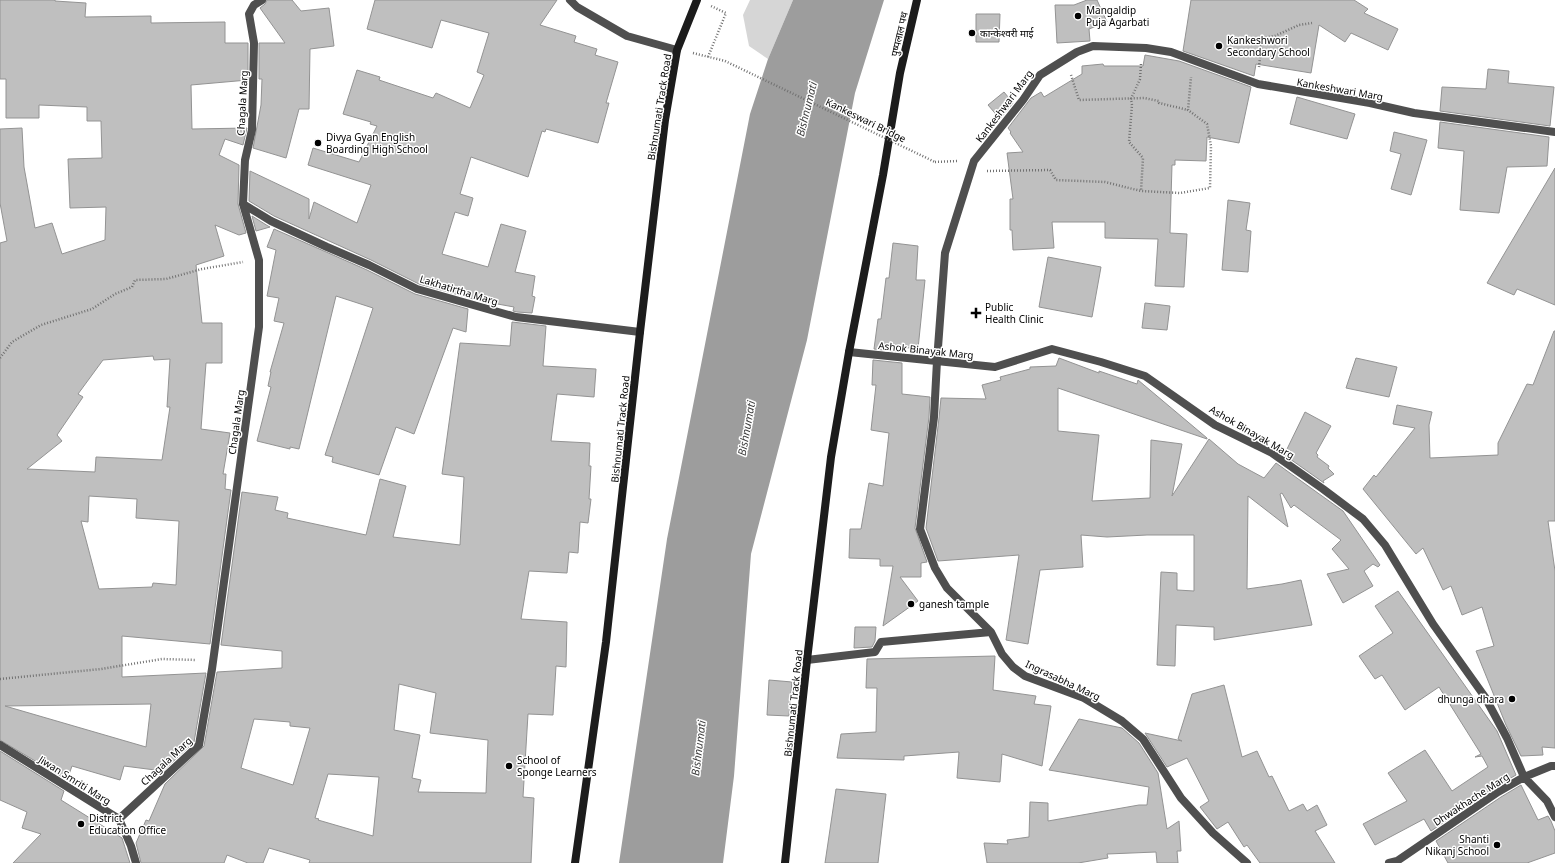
<svg xmlns="http://www.w3.org/2000/svg" width="1555" height="863" viewBox="0 0 1555 863" font-family="'Noto Sans','Noto Sans Devanagari',sans-serif">
<style>
.green{fill:#d6d6d6}
.water{fill:#9d9d9d}
.building{fill:#bfbfbf;stroke:#939393;fill-rule:evenodd}
.lines{fill:none;stroke-linecap:round;stroke-linejoin:round}
.path{stroke:#717171;stroke-width:2.5;stroke-dasharray:1 2;stroke-linecap:butt}
.minor{stroke:#4f4f4f;stroke-width:8}
.tertiary{stroke:#4f4f4f;stroke-width:8}
.secondary{stroke:#1c1c1c;stroke-width:8}
.path-bridge{stroke:#717171;stroke-width:2.5;stroke-dasharray:1 2;stroke-linecap:butt}
.poi-dot{fill:#000;stroke:#fff;stroke-width:1.5}
.labels{text-anchor:middle;dominant-baseline:central;stroke-width:3;stroke-linejoin:round;paint-order:stroke}
.poi-label{font-size:10px;fill:#000;stroke:#fff;text-anchor:start}
.street-label{font-size:10px;fill:#000;stroke:#fff}
.water-label{font-size:11px;font-style:italic;fill:#3e3e3e;stroke:#fff}
</style>
<rect width="100%" height="100%" fill="#fff"/>
<!-- green -->
<path class="green" d="M750 0H793L768 59 749 46 743 15Z"/>
<!-- water -->
<path class="water" d="M793 0H884L855 93 807 340 751 554 734 776 723 863H619L667 539 750 114 768 59Z"/>
<!-- building -->
<path class="building" d="M0 0H55V1L86 3 85 17 151 16V23L225 22V43H248V80L191 85 192 129 247 128 243 145 225 139 219 155 239 165 238 204 246 233 239 235 215 225 224 256 196 265 202 323H222V363H206L201 429 230 433 223 474H226L225 489 231 490 210 644 122 636V677L206 673 194 742 163 771 124 766 120 780 72 766 67 780 0 740V243L7 241 0 203V129L22 128 24 167 35 228 52 223 62 254 105 240 106 207 70 208 68 159 102 158 101 121H87V107L39 105V118H6V79H0ZM153 356 154 360 170 359 167 407H170L162 460 96 457 95 472 27 469 62 441 57 435 83 397 78 394 103 360ZM89 496 137 499 136 518 179 521 176 585 153 583 152 587 99 589 81 521 88 522ZM151 704 146 747 5 706Z
M267 0H292L301 11 329 8 334 46 310 49 309 109H299L286 158 253 148 261 105 262 79H259V43H285L260 8 265 4Z
M375 0H557L540 25 576 36 574 42 597 49 595 55 618 62 606 103H609L598 143 546 129 545 132 542 131 528 177 471 157 460 194 473 198 468 216 455 212 442 254 488 267 501 224 526 231 515 272 535 276 532 296 535 297 532 313 517 312 513 311 514 307 481 301 419 284 371 260 274 216 249 201 250 171 309 199V219L314 202 357 223 371 185 308 165 313 148 359 162 377 126 370 124 371 122 343 114 357 70 380 77 379 80 433 98 436 93 470 108 484 75 477 72 489 33 441 20 432 48 367 29Z
M1087 0H1097L1107 22 1089 29 1090 41 1057 43 1055 5H1074Z
M1191 0H1354L1368 9 1364 13 1398 29 1388 50 1351 33 1345 42 1319 25 1311 73 1256 64 1254 76 1183 51Z
M976 14H1000L999 42H976Z
M1145 55 1179 61 1251 87 1239 143 1207 137 1206 161 1175 160V165H1172L1170 233 1187 234 1184 287 1155 286 1158 239 1105 238V222H1052L1054 248 1013 250 1012 230H1010V199H1013L1007 153 1023 152 1010 133 1011 132 1008 128 1031 98 1041 92 1044 97 1082 74V66L1103 64 1104 66H1143Z
M1488 69 1509 71 1508 83 1554 87 1550 126 1440 111 1442 87 1486 89Z
M1004 92 1013 103 1000 119 988 105Z
M1297 97 1355 114 1347 139 1290 124Z
M1440 122 1549 137 1547 166 1507 167 1499 213 1460 210 1464 151 1438 148Z
M1394 132 1427 140 1411 195 1391 189 1401 154 1390 151Z
M1555 168V305L1517 289 1514 295 1487 283Z
M1228 200 1250 203 1246 230 1251 231 1248 272 1222 270Z
M252 216 268 226 270 227 256 231Z
M274 229 367 270 415 294 468 309 466 332 453 328 414 434 396 427 379 475 332 462 333 457 325 455 373 308 336 296 299 449 290 447V449L257 441 271 387 268 386 271 372H270L284 323 274 321 279 298 267 296 276 250 267 247Z
M893 243 918 246 916 280H925L918 349 902 347V352L874 349 878 319H881L886 278H889Z
M1048 257 1101 267 1092 317 1039 307Z
M1145 303 1170 306 1167 330 1142 328Z
M512 322 546 326 543 366 596 369 594 397 557 394 551 441 590 443 589 466H591L589 499H591L588 523 580 522 578 553 569 552 567 573 529 571 521 619 567 622 566 667 556 666 553 715 528 714 523 797 534 798 531 863H309L310 860 269 848 263 863H248L227 855 224 863H141L136 843 146 820 149 821 165 784 204 746 217 672 282 668V651L221 645 242 492 278 497 275 510 288 513 287 518 366 535 380 479 406 486 393 537 460 545 464 477 442 474 460 343 510 346ZM399 684 436 693 430 733 488 740 486 793 418 792 421 780 412 778 420 735 394 730ZM254 719 290 722V726L310 728 293 785 241 768ZM328 774 379 777 373 836 318 820 319 819 315 818Z
M1554 331H1555V521H1548L1555 571V748L1542 747 1543 755 1521 756 1506 725 1476 651 1494 646 1482 607 1462 615 1451 586 1443 590 1423 548 1416 554 1363 489 1374 475 1376 477 1415 428 1393 424 1397 405 1432 412 1429 425 1430 458 1498 455V443L1527 384 1533 385Z
M1059 358 1099 373V371L1137 384 1138 380 1207 438V439L1058 388V431L1099 435 1092 501 1150 498 1151 440 1182 444 1172 496 1209 439 1238 464 1264 478 1276 463 1343 511 1380 565 1378 567 1373 564 1364 571 1373 586 1343 603 1327 574 1349 569 1332 549 1341 540 1294 505 1291 508 1282 493 1280 494 1288 527 1248 496 1247 589 1282 584 1301 580 1312 625 1214 640V627L1176 625 1175 666 1157 665 1161 572 1177 573V590L1194 591V535H1147L1107 537 1081 535 1083 567 1040 570 1028 644 1006 640 1019 555 938 561 926 528 939 418 941 398 986 399 982 385 1001 380 1000 377 1030 369V367L1056 366Z
M1356 358 1397 367 1389 397 1346 388Z
M873 360 902 363V394L930 397 929 417 915 528 927 562 921 563V577H900L918 601 883 626 893 566H880V559L849 558 850 529H861L869 483 883 486 889 433 871 430 876 385H872Z
M1305 412 1331 426 1316 453 1318 455 1317 457 1329 466 1328 468 1334 474 1323 481 1324 483 1283 454 1287 449Z
M1398 591 1497 731 1516 775 1495 787 1431 831 1424 819 1375 845 1363 824 1407 801 1388 773 1425 750 1452 791 1488 767 1482 756 1475 757 1481 754 1439 687 1405 710 1382 675 1375 679 1359 656 1393 633 1375 606Z
M855 627H876L875 641 872 647 854 648Z
M995 656 993 690 1036 696 1034 704 1051 706 1042 766 1002 754 1000 782 957 778 959 752 904 756V760L837 758 841 734 876 732 877 688H866L867 659Z
M769 680 792 682 789 716 767 715Z
M1224 685 1242 757 1257 751 1269 777 1272 776 1289 811 1303 804 1307 811 1317 805 1327 825 1315 831 1335 863H1260L1247 845 1244 847 1228 822 1217 829 1200 807 1209 801 1187 758 1167 767 1145 733 1182 741 1178 739 1192 694Z
M1079 719 1122 728 1139 743 1158 773 1167 829 1179 821 1181 851H1177L1178 863H1157L1156 852 1107 854 1108 858 1078 863H987L984 843 1008 844 1007 840 1029 837 1030 802 1048 803V821L1139 805H1147L1149 787 1049 770Z
M0 751 64 791 61 800 122 838 130 863H13L41 834 22 828 27 812 0 800Z
M1521 785 1538 820 1548 816 1551 821 1555 831V853L1527 863H1448L1436 841 1501 797Z
M836 789 886 794 878 863H825Z"/>
<g class="lines">
<!-- path -->
<path class="path" d="M693 53 725 61
M708 57 726 13 711 6
M1141 64 1140 79 1131 99 1132 105 1129 142 1143 158 1141 191
M1259 67 1262 38 1275 36 1299 25 1312 23
M1071 75 1079 100 1144 98 1159 101V103L1188 110
M935 162 958 161
M987 171 1050 170 1056 180 1105 182 1141 191 1180 193 1210 188 1211 146 1207 124 1188 110 1191 77
M0 358 12 342 41 325 92 309 115 294 132 287 135 280 166 279 202 269 243 262
M0 679 101 669 162 659 196 660"/>
<!-- minor -->
<path class="minor" d="M243 204 271 221 327 247 369 265 417 289 516 317 640 332
M849 352 995 367 1052 349 1101 362 1145 376 1215 425 1272 453 1323 489 1363 519 1385 545 1433 624 1485 697 1507 738 1524 777 1547 801 1555 817
M991 632 947 588 935 568 920 529 934 417 937 361 945 253 974 161 1023 100 1040 75 1077 52 1093 46 1146 48 1171 52 1258 84 1370 103 1414 113 1555 132
M807 660 875 652 881 642 991 632 1002 654 1013 667 1025 676 1084 698 1122 721 1143 739 1181 798 1213 833 1247 863
M0 745 119 819 131 846 136 863
M119 819 199 745 212 669 259 327V260L243 204 245 160 252 130 254 43 249 14 254 5 262 0
M1389 863 1397 861 1498 792 1524 777 1551 766H1555"/>
<!-- tertiary -->
<path class="tertiary" d="M570 0 577 7 627 36 677 50"/>
<!-- secondary -->
<path class="secondary" d="M575 863 606 642 640 332 665 120 677 50 697 0
M785 863 807 660 831 457 849 352 883 175 900 73 917 0"/>
<!-- path-bridge -->
<path class="path-bridge" d="M725 61 935 162"/>
</g>
<!-- markers -->
<g class="poi-dot">
<circle cx="1078" cy="16" r="4"/>
<circle cx="972" cy="33" r="4"/>
<circle cx="1219" cy="46" r="4"/>
<circle cx="318" cy="143" r="4"/>
<path d="M974 307h4v4h4v4h-4v4h-4v-4h-4v-4h4z"/>
<circle cx="911" cy="604" r="4"/>
<circle cx="1512" cy="699" r="4"/>
<circle cx="509" cy="766" r="4"/>
<circle cx="81" cy="824" r="4"/>
<circle cx="1497" cy="845" r="4"/>
</g>
<g class="labels">
<!-- poi labels -->
<g class="poi-label">
<text x="1086" y="10">Mangaldip<tspan x="1086" dy="12">Puja Agarbati</tspan></text>
<text x="980" y="33">कान्केश्वरी माई</text>
<text x="1227" y="40">Kankeshwori<tspan x="1227" dy="12">Secondary School</tspan></text>
<text x="326" y="137">Divya Gyan English<tspan x="326" dy="12">Boarding High School</tspan></text>
<text x="985" y="307">Public<tspan x="985" dy="12">Health Clinic</tspan></text>
<text x="919" y="604">ganesh tample</text>
<text x="1504" y="699" text-anchor="end">dhunga dhara</text>
<text x="517" y="760">School of<tspan x="517" dy="12">Sponge Learners</tspan></text>
<text x="89" y="818">District<tspan x="89" dy="12">Education Office</tspan></text>
<text x="1489" y="839" text-anchor="end">Shanti<tspan x="1489" dy="12">Nikanj School</tspan></text>
</g>
<!-- street labels -->
<g class="street-label">
<text transform="translate(899 34) rotate(-77)">पुष्पलाल पथ</text>
<text transform="translate(1340 89) rotate(10)">Kankeshwari Marg</text>
<text transform="translate(242 103) rotate(-87)">Chagala Marg</text>
<text transform="translate(1004 106) rotate(-53)">Kankeshwari Marg</text>
<text transform="translate(659 107) rotate(-81)">Bishnumati Track Road</text>
<text transform="translate(866 120) rotate(26)">Kankeswari Bridge</text>
<text transform="translate(459 290) rotate(17)">Lakhatirtha Marg</text>
<text transform="translate(926 350) rotate(6)">Ashok Binayak Marg</text>
<text transform="translate(236 422) rotate(-82)">Chagala Marg</text>
<text transform="translate(620 429) rotate(-84)">Bishnumati Track Road</text>
<text transform="translate(1252 432) rotate(30)">Ashok Binayak Marg</text>
<text transform="translate(1063 680) rotate(25)">Ingrasabha Marg</text>
<text transform="translate(793 703) rotate(-84)">Bishnumati Track Road</text>
<text transform="translate(166 761) rotate(-43)">Chagala Marg</text>
<text transform="translate(75 780) rotate(32)">Jiwan Smriti Marg</text>
<text transform="translate(1471 799) rotate(-33)">Dhwakhache Marg</text>
</g>
<!-- water labels -->
<g class="water-label">
<text transform="translate(806 109) rotate(-76)">Bishnumati</text>
<text transform="translate(746 428) rotate(-80)">Bishnumati</text>
<text transform="translate(698 748) rotate(-83)">Bishnumati</text>
</g>
</g>
</svg>
